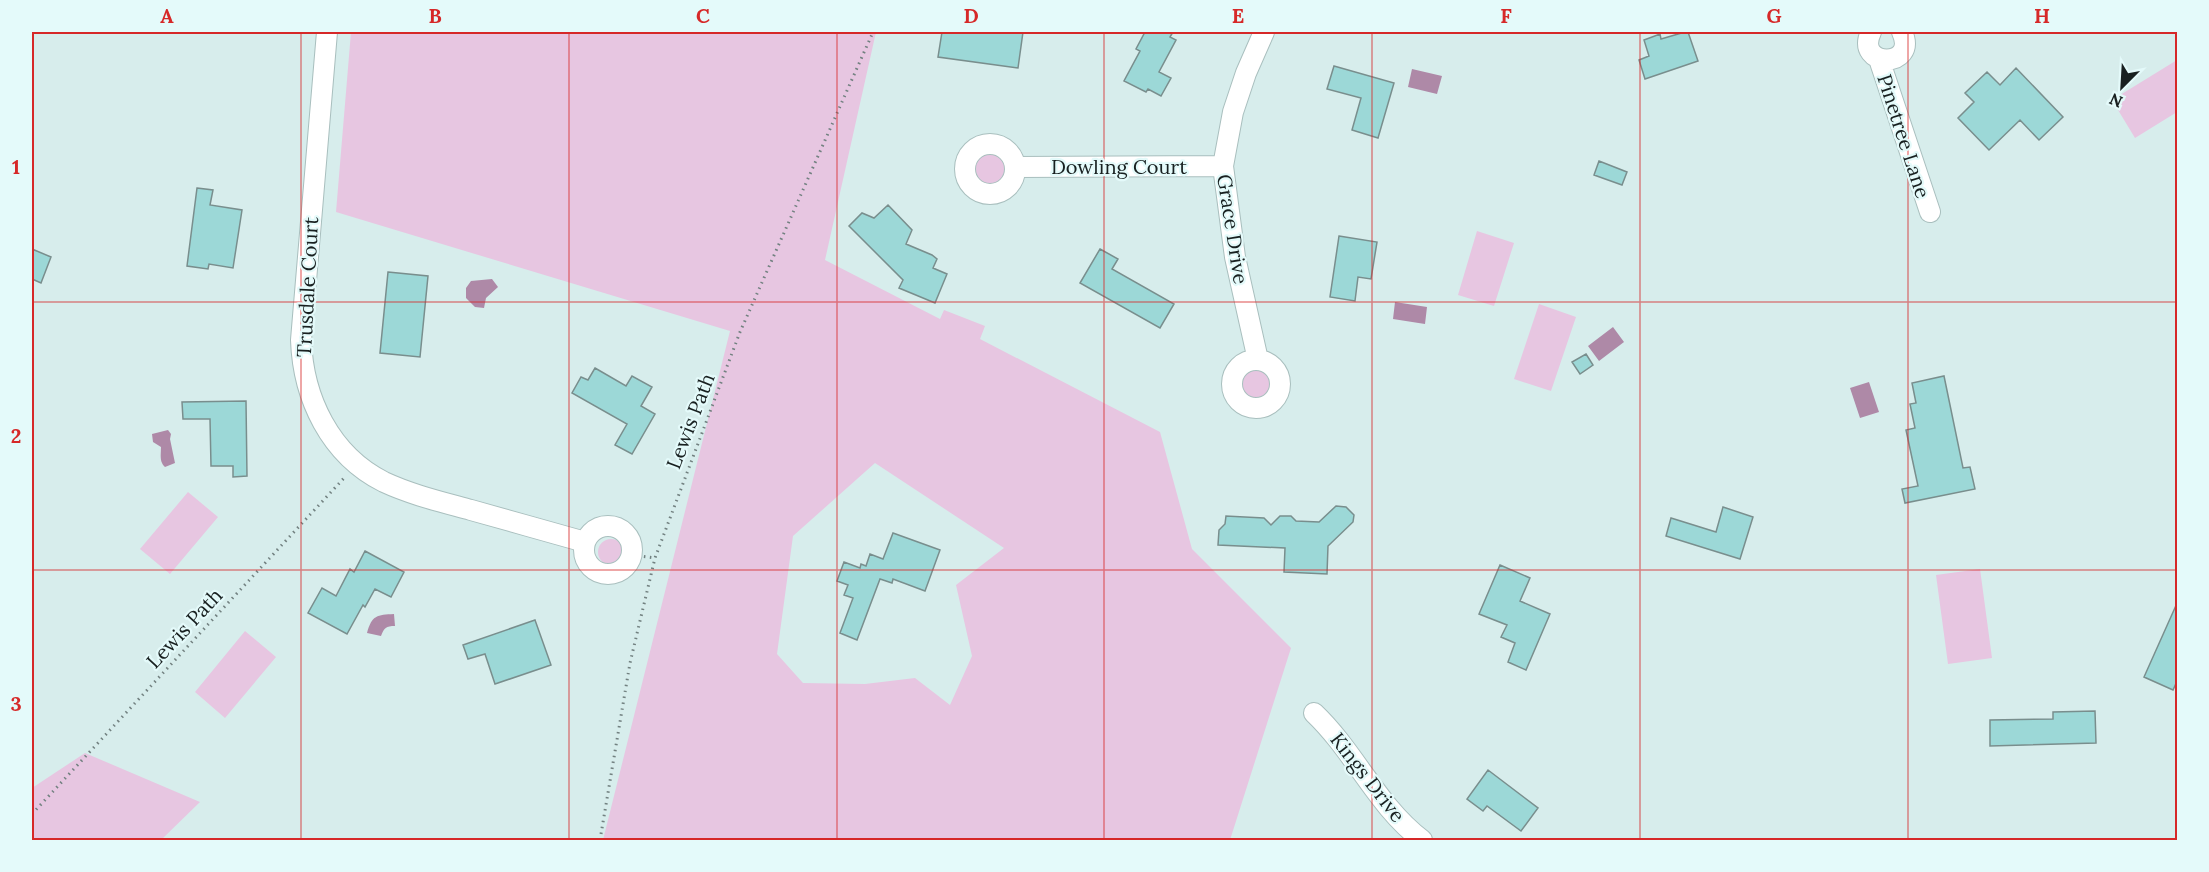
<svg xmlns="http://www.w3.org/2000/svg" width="2209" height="872" viewBox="0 0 2209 872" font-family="Lora,serif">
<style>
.green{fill:#e7c6e1;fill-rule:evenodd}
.water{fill:#ae89a7}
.building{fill:#9cd8d7;stroke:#798e8d;stroke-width:1.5}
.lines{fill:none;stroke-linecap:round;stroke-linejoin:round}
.minor-casing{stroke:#a9bfbe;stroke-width:22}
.path{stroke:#728180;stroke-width:3;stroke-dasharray:1.5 4.5;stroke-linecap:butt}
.minor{stroke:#fff;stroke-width:20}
.grid{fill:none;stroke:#d62828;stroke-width:1.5;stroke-opacity:0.55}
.labels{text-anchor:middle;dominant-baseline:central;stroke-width:4.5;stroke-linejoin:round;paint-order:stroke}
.street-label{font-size:20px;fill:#182020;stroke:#e4fafa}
.neatline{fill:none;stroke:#d62828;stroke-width:2}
.grid-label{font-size:20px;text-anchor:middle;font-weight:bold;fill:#d62828}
</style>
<rect width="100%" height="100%" fill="#d7edec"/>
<!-- green -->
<path class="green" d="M351 32H876L825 260 940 319 944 310 985 326 980 339 1160 432 1192 549 1291 648 1230 840H603L730 331 336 212ZM875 463 1004 548 956 585 972 656 950 705 915 678 865 684 803 683 777 654 793 536Z
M2177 60V112L2135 138 2112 100Z
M970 168a20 20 0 1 1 40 0a20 20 0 1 1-40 0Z
M1477 231 1514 243 1494 306 1458 295Z
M1539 304 1576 317 1551 391 1514 379Z
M1237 385a18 18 0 1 1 36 0a18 18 0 1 1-36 0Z
M188 492 218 517 170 574 140 549Z
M598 552a13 13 0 1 1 26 0a13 13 0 1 1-26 0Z
M1980 569 1992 658 1948 664 1936 575Z
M245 631 276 657 225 718 195 692Z
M85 753 200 802 161 840H32V788Z"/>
<!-- water -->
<path class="water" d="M1412 69 1442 76 1437 94 1408 87Z
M492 279 498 287 486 298 484 308 475 307 466 298V288L471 281Z
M1395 302 1427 307 1425 324 1393 319Z
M1613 327 1624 342 1599 361 1588 346Z
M1869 382 1879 412 1860 418 1850 388Z
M168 430 171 434 170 439 175 463 165 467C159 462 161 454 161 447L153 442 152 434Z
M394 614 395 626C386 626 384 628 381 636L367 633C372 615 377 615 394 614Z"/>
<!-- building -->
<path class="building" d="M942 32H1023L1018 68 938 57Z
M1145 32H1173L1170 37 1176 40 1159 72 1171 78 1161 96 1148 89 1146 92 1124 81 1140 51 1136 49Z
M1685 32H1688L1698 61 1645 79 1639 60 1649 56 1644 40 1660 34 1661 39Z
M1334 66 1394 83 1378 138 1352 130 1361 98 1327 89Z
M2016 68 2063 117 2039 140 2020 120 1989 150 1958 118 1974 102 1965 93 1987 72 2000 85Z
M1599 161 1627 172 1622 185 1594 175Z
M197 188 213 190 210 205 242 210 233 268 209 264 208 269 187 266Z
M888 205 912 230 906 244 932 255 937 259 933 268 947 274 935 303 899 288 903 280 849 226 862 213 874 218Z
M1339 236 1377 242 1371 279 1358 277 1355 301 1330 297Z
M32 249 51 257 41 283 32 279Z
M1100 249 1118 259 1112 269 1174 304 1160 328 1080 283Z
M388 272 428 276 420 357 380 353Z
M1586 354 1593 365 1580 374 1572 362Z
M595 368 626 386 632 376 652 387 641 406 655 414 632 454 615 445 627 424 572 393 581 377 588 380Z
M1944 376 1963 468 1970 467 1975 489 1905 503 1902 489 1918 486 1906 430 1915 428 1910 404 1916 403 1912 383Z
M246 401 247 476 233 477V466H211L210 419H183L182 402Z
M1336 506 1346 507 1354 515 1353 522 1328 546 1327 574 1284 572 1285 548 1218 545 1219 530 1225 524 1226 516 1264 518 1271 525 1280 516H1291L1296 521 1319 522Z
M1723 507 1753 517 1740 559 1666 536 1671 518 1716 532Z
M893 533 940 550 925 591 893 579 892 583 880 579 857 640 840 633 853 598 844 595 848 585 837 581 844 562 860 568 861 564 866 566 870 554 883 559Z
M365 551 404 572 391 597 375 589 365 607 363 605 347 634 308 613 322 588 336 596 350 569 354 572Z
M1500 565 1530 578 1520 601 1550 614 1526 670 1508 662 1515 643 1501 637 1507 625 1479 614Z
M2178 601V679L2173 690 2144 677Z
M535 620 551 665 495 684 485 654 468 659 463 645Z
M2095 711 2096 743 1990 746V720L2053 719V712Z
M1488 770 1538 808 1521 831 1487 806 1483 811 1467 799Z"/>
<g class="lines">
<!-- minor casing -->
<g class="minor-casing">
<path id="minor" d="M327 32 301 340C303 398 330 455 384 482 412 495 442 502 471 510 509 521 547 531 585 542
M1871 32C1854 68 1919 69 1902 32
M1879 59 1930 212
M965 169a25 25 0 1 1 50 0a25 25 0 1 1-50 0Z
M1015 167 1223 166
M1232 384a24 24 0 1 1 48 0a24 24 0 1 1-48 0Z
M1258 360 1235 257 1223 166 1233 112 1246 73 1264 32
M584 550a24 24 0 1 1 48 0a24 24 0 1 1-48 0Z
M1314 713C1355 752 1377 806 1422 840"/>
</g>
<!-- path -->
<path class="path" d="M632 555 655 558
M32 814 345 477
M600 840 630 663 655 558 740 332 873 32"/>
<!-- minor -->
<use href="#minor" class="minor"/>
</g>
<!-- grid -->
<path class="grid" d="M301 32V840M569 32V840M837 32V840M1104 32V840M1372 32V840M1640 32V840M1908 32V840M32 302H2178M32 570H2178"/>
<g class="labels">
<!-- street labels -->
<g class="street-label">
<text transform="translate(1904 136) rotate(72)">Pinetree Lane</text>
<text x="1119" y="166">Dowling Court</text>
<text transform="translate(1233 229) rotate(81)">Grace Drive</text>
<text transform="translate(307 287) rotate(-87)">Trusdale Court</text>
<text transform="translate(690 421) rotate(-69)">Lewis Path</text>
<text transform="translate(184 628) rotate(-47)">Lewis Path</text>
<text transform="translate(1368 777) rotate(52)">Kings Drive</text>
</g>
</g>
<!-- border -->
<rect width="2209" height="872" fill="none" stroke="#e4fafa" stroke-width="66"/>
<!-- north arrow -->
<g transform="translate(2122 87) rotate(204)" stroke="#e4fafa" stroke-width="4.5" paint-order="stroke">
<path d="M0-4.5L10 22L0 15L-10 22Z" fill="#182020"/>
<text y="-9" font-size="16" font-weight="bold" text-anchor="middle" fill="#182020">N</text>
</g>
<rect x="33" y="33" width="2143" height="806" class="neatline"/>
<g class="grid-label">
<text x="167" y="23">A</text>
<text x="435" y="23">B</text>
<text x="703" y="23">C</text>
<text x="971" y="23">D</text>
<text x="1238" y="23">E</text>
<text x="1506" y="23">F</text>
<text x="1774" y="23">G</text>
<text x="2042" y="23">H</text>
<text x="16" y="174">1</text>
<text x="16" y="443">2</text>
<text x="16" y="711">3</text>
</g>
</svg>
